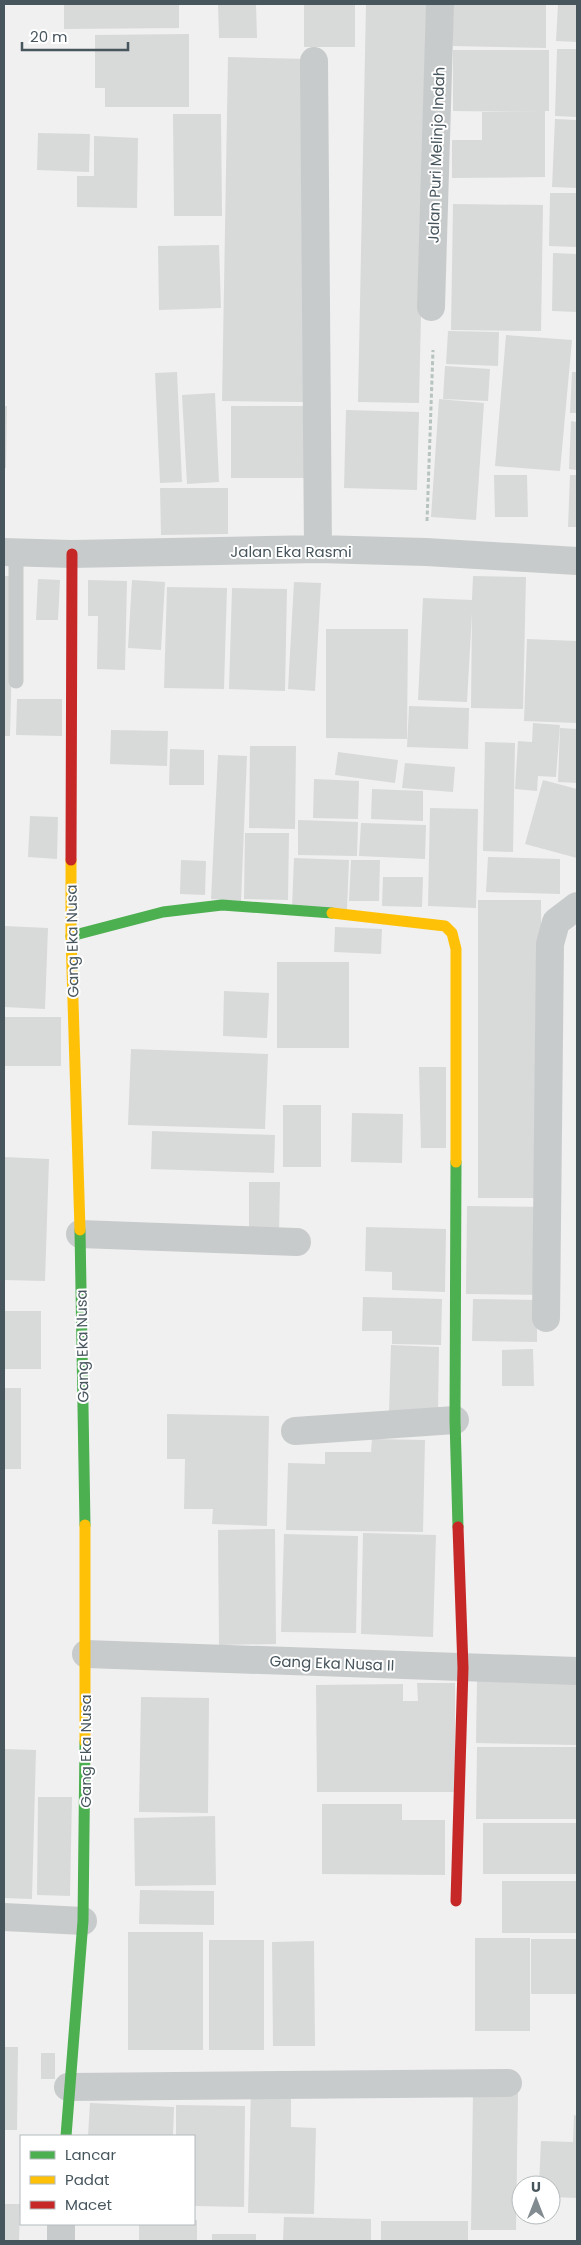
<svg xmlns="http://www.w3.org/2000/svg" width="581" height="2245" viewBox="0 0 581 2245" font-family="Poppins,sans-serif">
<style>
.building{fill:#d8d9d9}
.lines{fill:none;stroke-linecap:round;stroke-linejoin:round}
.path{stroke:#b6c3be;stroke-width:3;stroke-dasharray:4 2.5;stroke-linecap:butt}
.lane{stroke:#c8cbcc;stroke-width:15}
.street{stroke:#c8cbcc;stroke-width:28}
.fast{stroke:#4caf50;stroke-width:11}
.slow{stroke:#ffc107;stroke-width:11}
.jam{stroke:#c62828;stroke-width:11}
.labels{text-anchor:middle;dominant-baseline:central;stroke-width:4;stroke-linejoin:round;paint-order:stroke}
.street-label{font-size:15px;fill:#47555d;stroke:#fff}
</style>
<rect width="100%" height="100%" fill="#f1f0f0"/>
<!-- building -->
<path class="building" d="M64 4H179V28L64 29Z
M218 4H256L257 38H219Z
M304 4H355V47H304Z
M366 4H428L419 403 358 402Z
M453 4H546V48L453 46Z
M558 4H577V42L556 41Z
M189 34V107H105V88H95V35Z
M557 49H577V117L555 116Z
M453 50H549V111H545V177L452 178V140H482V112H541L453 111Z
M228 57 308 59 304 402 222 401Z
M173 114H221L222 216H174Z
M555 119 577 120V188L552 187Z
M38 133 90 134 89 172 37 170Z
M94 136 138 138 137 208 77 207V176H94Z
M550 193H577V247L549 246Z
M453 204 543 205 541 331 451 330Z
M219 245 221 308 159 310 158 246Z
M553 253 577 254V312L552 311Z
M448 331 499 332 498 366 446 364Z
M506 335 572 340 560 471 495 466Z
M445 366 490 369 488 401 443 399Z
M177 372 182 482 160 483 155 373Z
M572 372H577V413H570Z
M215 393 219 482 187 484 182 395Z
M439 399 484 403 476 520 431 517Z
M4 406H7L6 468H4Z
M231 406H306L305 478H231Z
M346 410 419 412 417 490 344 488Z
M571 421 577 422V470L569 469Z
M494 475H527L528 517H495Z
M570 475H577V527H568Z
M160 488H228V534L161 535Z
M4 576H14L10 736H4Z
M473 576 526 577 523 709 471 708 472 613 467 702 418 700 423 598 472 600Z
M38 579 60 580 58 620H36Z
M88 580 127 581 125 670 97 669 98 616H88Z
M132 580 165 582 161 650 128 648Z
M294 582 321 583 315 691 288 689Z
M167 587 227 588 224 689 164 688Z
M232 588 287 589 285 691 229 689Z
M326 629H408L407 739 326 738Z
M527 639 577 641V723L524 721Z
M17 699H62V736L16 735Z
M409 706 469 708 468 749 407 747Z
M533 723 560 725 556 777 538 776 537 791 515 789 518 741 532 742Z
M560 728 577 729V783L558 782Z
M111 730 168 731 167 766 110 764Z
M485 742 515 743 513 852 483 851Z
M250 746H296L295 829 249 828Z
M170 749 204 750V785H169Z
M338 752 398 760 395 783 335 775Z
M218 755 247 756 241 901 211 899Z
M405 763 455 767 453 792 402 788Z
M314 779 359 781 358 819 313 818Z
M543 780 577 789V858L525 844Z
M372 789 423 791V821L371 819Z
M430 808 478 809 476 908 428 906Z
M30 816 58 817 57 859 28 857Z
M298 820 358 822 357 856 298 855Z
M361 823 426 825 425 859 359 856Z
M245 833H289L288 900 244 899Z
M488 857 560 859V894L486 892Z
M294 858 349 860 347 909 292 908Z
M181 860 206 861 205 895 180 894Z
M351 860H380L379 901H349Z
M383 877H423L422 907 382 906Z
M478 900H541L542 1198H478Z
M4 926 48 928 45 1009 4 1007Z
M335 927 382 929 381 954 334 952Z
M277 962H349V1048H277Z
M224 991 269 993 267 1038 223 1036Z
M4 1017H61V1066H4Z
M131 1049 268 1054 265 1129 128 1125Z
M419 1067H446V1148H421Z
M283 1105H321V1167H283Z
M352 1113 403 1114 402 1163 351 1162Z
M152 1131 275 1135 274 1173 151 1169Z
M4 1157 49 1159 45 1281 4 1280Z
M249 1182H280L279 1234H249Z
M467 1206 545 1207 544 1295 466 1294Z
M366 1227 446 1229 445 1292 392 1290V1272L365 1271Z
M363 1297 442 1299 441 1345 392 1344V1331H362Z
M473 1299 537 1300V1342L472 1341Z
M4 1311H41V1369H4Z
M391 1345 439 1347 438 1414 389 1413Z
M533 1349 534 1386H502V1350Z
M4 1388H21V1469H4Z
M167 1414 269 1416 267 1526 212 1524 213 1509H184L185 1459H167Z
M372 1439 425 1440 423 1532 286 1530 288 1463 325 1464V1452H371Z
M275 1529 276 1644 219 1645 218 1530Z
M363 1533 436 1535 433 1637 361 1634Z
M284 1534 358 1536 356 1633 281 1632Z
M477 1679 577 1681V1745L476 1743Z
M417 1683H455V1792H317L316 1685 403 1684V1701H418Z
M141 1697 209 1698 208 1813 139 1812Z
M477 1747H577V1819H476Z
M4 1749 36 1750 32 1899 4 1898Z
M38 1797H72L70 1896 37 1895Z
M322 1804H402V1820H445V1875L322 1874Z
M215 1816 216 1885 135 1886 134 1818Z
M483 1823H577V1874H483Z
M502 1881H577V1933H502Z
M140 1890 214 1891V1925L139 1924Z
M128 1932H203V2050H128Z
M475 1938H530V2031H475Z
M531 1939H577V1994H531Z
M209 1940H264V2050H209Z
M314 1941 315 2046H273L272 1942Z
M4 2047H18L17 2130H4Z
M41 2053H55V2079H41Z
M251 2087 291 2088V2127L316 2128 314 2214 248 2213Z
M473 2093H518L516 2230H471Z
M90 2103 174 2107 173 2136H88Z
M176 2105 245 2106 244 2207 194 2206V2136H176Z
M574 2115 577 2116V2198L551 2197V2185H539L541 2141 573 2142Z
M4 2204H20L19 2241H4Z
M284 2217 371 2219V2241H283Z
M194 2220H197V2241H139V2224H194Z
M381 2221H468V2241H381Z
M212 2234H256V2241H212Z"/>
<g class="lines">
<!-- path -->
<path class="path" d="M427 521 433 350"/>
<!-- lane -->
<path class="lane" d="M16 554V681"/>
<!-- street -->
<path class="street" d="M314 61 318 549
M431 307 440 4
M4 552 72 554 318 549 426 552 577 561
M80 1234 297 1242
M546 1318 550 944 556 922 577 906
M295 1431 455 1420
M86 1654 577 1671
M4 1917 83 1921
M68 2087 508 2083
M61 2241V2224"/>
<!-- fast -->
<path class="fast" d="M71 936 163 912 222 905 332 913
M456 1162 455 1420 458 1527
M80 1230 85 1525
M66 2136 83 1921 85 1742"/>
<!-- slow -->
<path class="slow" d="M71 860V936L80 1230
M332 913 445 926 452 933 456 949V1162
M85 1525V1742"/>
<!-- jam -->
<path class="jam" d="M71 860 72 554
M456 1901 463 1668 458 1527"/>
</g>
<g class="labels">
<!-- street labels -->
<g class="street-label">
<text transform="translate(436 155) rotate(-88)">Jalan Puri Melinjo Indah</text>
<text x="291" y="551">Jalan Eka Rasmi</text>
<text transform="translate(72 941) rotate(-91)">Gang Eka Nusa</text>
<text transform="translate(82 1346) rotate(-91)">Gang Eka Nusa</text>
<text transform="translate(332 1663) rotate(2)">Gang Eka Nusa II</text>
<text transform="translate(85 1751) rotate(-90)">Gang Eka Nusa</text>
</g>
</g>
<!-- border -->
<rect width="581" height="2245" fill="none" stroke="#47555d" stroke-width="10"/>
<!-- legend -->
<rect x="20" y="2135" width="175" height="90" fill="#ffffff" stroke="#b5bbbe"/>
<rect x="30" y="2151" width="25" height="8" fill="#4caf50" stroke="#b5bbbe"/>
<text x="65" y="2160" font-size="15" fill="#47555d">Lancar</text>
<rect x="30" y="2176" width="25" height="8" fill="#ffc107" stroke="#b5bbbe"/>
<text x="65" y="2185" font-size="15" fill="#47555d">Padat</text>
<rect x="30" y="2201" width="25" height="8" fill="#c62828" stroke="#b5bbbe"/>
<text x="65" y="2210" font-size="15" fill="#47555d">Macet</text>
<!-- north arrow -->
<g transform="translate(536 2200)"><circle r="24" fill="#ffffff" stroke="#b5bbbe"/>
<path d="M0-4L9 19L0 12L-9 19Z" fill="#828b90"/>
<text y="-8" font-size="14" font-weight="bold" text-anchor="middle" fill="#47555d">U</text>
</g>
<!-- scale -->
<path d="M22 42v8h106v-8" fill="none" stroke="#47555d" stroke-width="2.5"/>
<text x="30" y="42" font-size="15" fill="#47555d" stroke="#ffffff" stroke-width="4" paint-order="stroke">20 m</text>
</svg>
